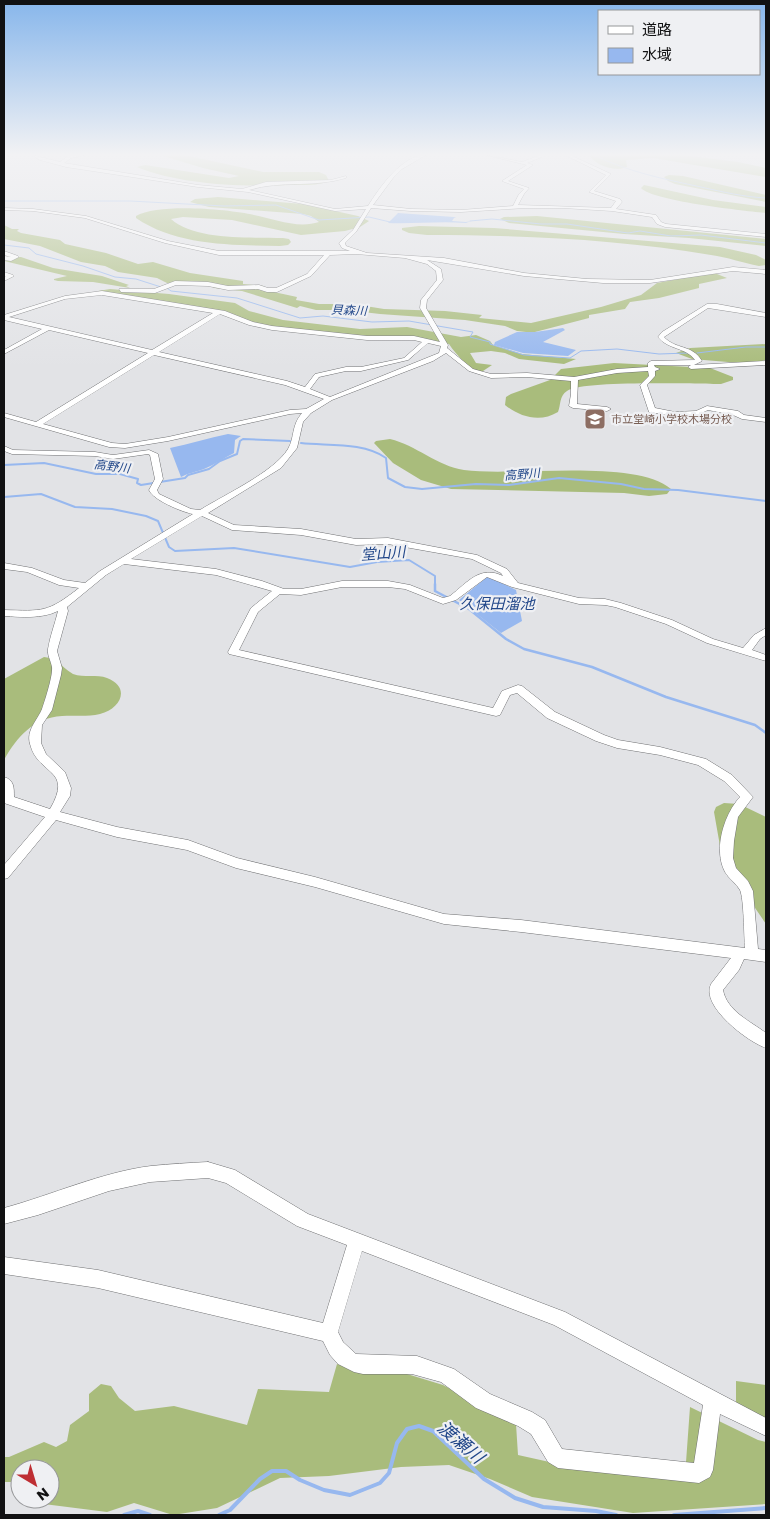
<svg xmlns="http://www.w3.org/2000/svg" width="770" height="1519" viewBox="0 0 770 1519" font-family="Poppins,'Noto Sans JP',sans-serif">
<style>
.forest{fill:#a9bc7c}
.water{fill:#97b8ef}
.lines{fill:none;stroke-linecap:round;stroke-linejoin:round}
.stream-far3{stroke:#97b8ef;stroke-width:1}
.stream-far2{stroke:#97b8ef;stroke-width:2}
.stream-far1{stroke:#97b8ef;stroke-width:2.5}
.stream{stroke:#97b8ef;stroke-width:4}
.minor-casing{stroke:#707173;stroke-width:1}
.minor{fill:#fff;fill-rule:evenodd}
.labels{text-anchor:middle;dominant-baseline:central;stroke-width:4.5;stroke-linejoin:round;paint-order:stroke}
.far-education-label{font-size:11px;fill:#785e54;stroke:#eff0f3;text-anchor:start}
.far-water-label{font-size:12px;font-style:italic;fill:#23488a;stroke:#eff0f3}
.water-label{font-size:15px;font-style:italic;fill:#23488a;stroke:#eff0f3}
.near-water-label{font-size:18px;font-style:italic;fill:#23488a;stroke:#eff0f3}
</style>
<rect width="100%" height="100%" fill="#e2e3e6"/>
<!-- forest -->
<path class="forest" d="M160 155H184L263 172H319L326 175 329 181C317 186 303 185 291 185 244 187 180 185 137 167L145 165 229 178 239 176 203 168Z
M589 155H683L738 162 766 168V177L653 158 626 160 627 167C615 172 596 166 589 155Z
M669 175 683 176 766 195V202L675 184 668 181 664 177Z
M644 185 713 200 766 207V213C746 211 652 201 641 188Z
M218 197 303 204 358 216 369 221 360 227 345 231 301 235 232 220 183 217 171 219C195 241 252 237 283 238L289 239 291 242 288 245 280 246C232 245 177 246 136 218V216C158 203 228 209 254 215 274 219 298 229 319 222L311 216 303 214 209 207 190 202 195 199Z
M537 216 766 239V246L689 238 624 234 509 223 500 219 504 217Z
M4 225 12 229H19L17 231 21 233 60 240 65 244 106 253 138 264 153 262 190 273 243 281V284L264 286 260 289 297 297 296 300 319 304H353L384 309 445 311 482 315 479 318 531 323 601 307 641 295 657 283 716 272 717 274 727 278 699 284V288L659 298 630 302 625 309 589 315V318L535 332H526L517 331 505 326 465 320 380 314 346 310H316L300 306 297 308 242 291 214 288 208 283H167L157 278 118 272 105 266 81 262 40 246 4 239Z
M419 226 494 228 720 247 756 255 766 260V265L759 266C743 263 727 257 711 255 617 239 521 235 427 235L409 233 402 230V228Z
M4 257H21L53 268 102 276 129 285 126 286 130 288 93 282 58 281 54 280V279L67 276 4 261Z
M110 289 169 294 235 303 249 311 283 320 360 329 407 327 461 337 476 335 490 341 493 345 522 354 576 359 564 364 519 359 505 353 491 351 470 353 476 363 492 365 480 373C467 366 457 356 449 344L414 337H369L283 329 252 324 227 312 98 291Z
M766 344V360L747 364 728 362 692 359 676 353 690 348Z
M614 363 710 368 733 377V380L721 384C695 384 583 380 567 391 559 396 561 405 558 412 540 423 520 417 505 405L506 397 511 394 550 380 561 369Z
M390 439C416 445 437 466 464 470 514 477 635 458 671 489L667 494 649 496 624 493 451 489 421 480 393 463 374 443 376 441Z
M44 657 56 659C61 665 66 670 73 674 84 678 97 674 107 678 131 687 121 709 100 714 87 717 75 715 62 716 33 718 17 737 4 760V679Z
M724 803 739 804 766 817V924L742 889 720 846 714 812 716 807Z
M337 1364 361 1371 407 1374 443 1385 516 1424 518 1455 563 1465 685 1476 690 1407 758 1440 766 1442V1504L633 1513 532 1497 490 1479 449 1465 401 1467 329 1476 280 1478 217 1508 173 1515 134 1503 107 1512 28 1502 26 1499H50V1469H20V1492L12 1482H4V1457H9L44 1442 56 1447 67 1441 70 1425 89 1411V1394L101 1384 111 1386 119 1398 135 1411 174 1406 247 1425 258 1389 329 1392Z
M736 1381 766 1385V1419L755 1416 736 1406Z"/>
<!-- water -->
<path class="water" d="M398 213 454 217 456 218H454L452 221 466 222 471 221 466 223C439 221 414 224 388 223Z
M563 328 565 330 543 342 576 350 568 356 523 353 494 345 495 342 517 332H535Z
M228 434 241 436 235 440 234 453C224 458 214 465 204 469 196 472 188 473 181 477L170 448C189 444 209 438 228 434Z
M488 576 516 590 522 621 501 633 459 600Z"/>
<g class="lines">
<!-- stream-far3 -->
<path class="stream-far3" d="M594 155C628 172 664 179 701 187 723 192 744 197 766 198
M4 201H130L224 206 276 205 319 220 369 217 390 222
M470 221 492 219 541 224H567L628 233 640 231 671 236 701 235 766 243
M4 245 29 248 36 254 83 266 115 277 136 279 161 287
M167 288 171 291 237 298 300 318 323 316 372 322 409 321 473 332 470 337 490 342V344L524 355 570 358 581 351 617 349 659 354 688 353
M697 353 746 347H766"/>
<!-- stream-far2 -->
<path class="stream-far2" d="M301 443C328 446 363 442 386 458L388 478 405 487 422 489 476 484 509 485 559 478 621 484 644 489 678 490 766 501
M4 465 44 463 96 474H120L138 479 137 483 141 485 185 478 188 475 209 469 220 461 237 454 240 441 243 439 290 441
M4 497 41 494 75 507 112 509 146 516 158 521 169 547 175 551 234 548 350 567 377 562 409 560 435 576V585"/>
<!-- stream-far1 -->
<path class="stream-far1" d="M435 584V591L469 609 506 639 524 649 592 667 666 697 755 725 766 733"/>
<!-- stream -->
<path class="stream" d="M124 1515 138 1511 150 1515
M219 1515 230 1510 260 1479 272 1471H286L300 1480 324 1490 350 1495 380 1483 389 1473 397 1443 407 1429 419 1426 433 1431 484 1479 515 1498 543 1507 596 1511 616 1515
M674 1515 766 1508"/>
<!-- minor casing -->
<g class="minor-casing">
<path id="minor" d="M32 155 60 162 68 156 85 155 71 158 64 163 198 185 242 189 266 182 331 180 346 176V178C314 188 282 180 249 190L335 209 368 206C380 187 402 155 426 155L402 169 393 178 373 205 411 209 461 210 513 206 519 194 524 189 502 181 527 165 486 155 522 162 541 155H547L527 163 533 165 508 181 529 188 524 194 518 205 611 208 616 201 589 192 606 175 565 155H570L611 174 594 191 620 199 622 202 616 209 656 215 661 222 666 224 766 234V237L665 227 657 224 652 217 612 211 563 208H526L461 212 411 211 371 208 356 232 345 243 346 246 367 253 444 258 524 273 587 279 650 280 733 267 766 270V274L733 271 650 283H603L524 276 427 260 441 269 443 280 427 300 426 308 448 345 447 348 473 369 491 374 527 373 574 377 617 369 648 367V363L651 361 695 360C686 347 668 350 658 337L662 332 707 304H717L766 313V317L708 308 664 337C676 350 692 344 702 361L694 365 766 361V365L691 369 688 367 691 365H654L655 367 660 369 655 371V376L647 385 655 408 675 412 696 411 707 406 738 411 744 415 766 418V422L742 419 733 415 708 410 697 415 675 416 649 412 640 385 649 376 648 371 617 373 578 380 577 404 607 407 611 409 607 411 573 408 569 406 571 394V381L527 377 491 378 469 371 446 353 433 361 332 400 311 413 303 422 297 448 281 468 208 513 234 525 301 529 356 539 388 538 477 555 507 569 518 583 579 598 605 599 621 603 672 620 713 639 743 648 754 635 766 628V635L760 639 752 650 766 655V661L707 643 666 624 615 607 605 605 579 604 512 587 487 577 456 600 443 604 405 589 388 587H342L301 595 280 594 258 612 239 650 493 708 502 691 518 685 522 686 555 712 604 735 618 740 660 747 706 759 732 775 753 797 738 817 734 841 733 858 736 868 748 881 753 891 758 949 766 950V962L744 959 739 970 723 990C727 1011 750 1021 766 1033V1048C748 1042 700 1006 711 984L731 958 521 932 444 924 315 887 236 868 187 850 117 837 56 820 8 878 4 879V865L45 817 4 803V777C14 780 14 787 14 797L50 809C74 768 38 776 30 744 26 730 37 721 42 709 45 700 53 676 52 667 51 661 47 655 48 649 50 636 55 624 58 611 42 619 21 617 4 616V610C43 611 47 613 79 588L59 585 27 572 4 569V563L32 568 64 580 85 583 100 571 193 514C182 512 153 500 149 490L155 479 150 455 148 454 113 459 95 456 12 454 4 451V446L13 450 95 452 113 455 149 450 158 454 163 479 157 490 159 494 191 509 200 510C224 495 274 472 288 449 295 437 291 426 302 413L290 414 168 441 125 448 109 447 4 417V413L36 422 148 353 49 330 4 354V350L42 329 4 320V315L65 296 102 291 225 311 253 322 272 326 367 336H414L440 342 420 308 421 300 437 280 436 271 427 264 405 258 356 254 330 255 311 276 277 292H267L258 289 228 290 208 286 176 285 155 293 121 292 119 289H154L175 281 208 282 228 286 259 285 268 288H276L307 274 324 255H219L165 243 85 218 33 211 4 210V208L33 209 86 216 168 241 219 251H350L342 248 339 243 353 230 366 209 335 211 248 192 198 187 66 167 40 160ZM102 295 213 313 152 350 9 317 65 299ZM220 314 249 325 272 330 367 340H414L422 342 404 358 361 367H346L315 374 305 387 287 381 159 352ZM428 343 441 346 439 353 330 397 310 389 319 377 346 371H361L408 360ZM154 355 285 385 324 399 306 409 290 410 168 437 125 444 112 443 43 424ZM202 516 232 530 301 535 356 545 388 544 472 559 501 573 503 576C480 565 468 582 450 596L443 598 410 585 388 581H342L301 589H284L262 581 216 569 131 559ZM124 564 216 575 272 591 251 608 228 652 229 654 496 716 500 715 510 695 517 693 547 718 596 741 617 748 660 755 698 765 724 781 740 797C724 814 713 850 725 872 729 879 736 883 740 890 744 899 744 936 745 948L521 920 444 914 315 877 237 858 188 840 117 827 60 812 70 796 71 788 65 772 46 754 41 743 42 725 52 710 61 675 62 668 57 651 68 611 67 607 106 575Z
M4 251 18 256 19 257 11 261 4 260V256L11 257 4 255Z
M4 272 13 275 14 276 4 281V277L6 276H4Z
M208 1162 235 1170 308 1214 565 1312 766 1418V1436L720 1414 713 1470 710 1477 699 1483 558 1468 548 1462 531 1434 518 1426 476 1408 441 1382 412 1374H363L354 1372 338 1364 330 1355 323 1341 98 1288 4 1274V1257L98 1270 323 1323 347 1245 297 1226 226 1183 208 1178 150 1182 109 1191 38 1215 4 1224V1208C52 1195 102 1172 151 1166 170 1164 189 1163 208 1162ZM362 1251 554 1325 703 1405 694 1463 562 1449 545 1420 532 1412 490 1394 454 1369 417 1356 356 1354 343 1342 338 1332Z"/>
</g>
<!-- minor -->
<use href="#minor" class="minor"/>
</g>
<!-- sky -->
<linearGradient id="sky" x2="0" y2="1"><stop stop-color="#87b6eb"/><stop offset="0.42" stop-color="#f2f2f4"/><stop offset="1" stop-color="#f2f2f4" stop-opacity="0"/></linearGradient>
<rect width="770" height="368" fill="url(#sky)"/>
<!-- icons -->
<defs>
<g id="school-square" transform="scale(1.125)"><rect x="-9" y="-9" width="18" height="18" rx="4" fill="#8d6e63" stroke="#eff0f3"/><path d="M0-5L7-2L0 1L-7-2ZM-4 1L0 2.5L4 1V4Q0 6-4 4Z" fill="#fff"/></g>
</defs>
<g fill-rule="evenodd">
<use href="#school-square" x="595" y="419"/>
</g>
<g class="labels">
<!-- far-education labels -->
<g class="far-education-label">
<text x="611" y="419">市立堂崎小学校木場分校</text>
</g>
<!-- far-water labels -->
<g class="far-water-label">
<text transform="translate(349 310) rotate(2)">貝森川</text>
<text transform="translate(112 466) rotate(7)">高野川</text>
<text transform="translate(522 474) rotate(-5)">高野川</text>
</g>
<!-- water labels -->
<g class="water-label">
<text transform="translate(383 553) rotate(-4)">堂山川</text>
<text x="497" y="603">久保田溜池</text>
</g>
<!-- near-water labels -->
<g class="near-water-label">
<text transform="translate(461 1442) rotate(41)">渡瀬川</text>
</g>
</g>
<!-- border -->
<rect width="770" height="1519" fill="none" stroke="#111112" stroke-width="10"/>
<!-- legend -->
<rect x="598" y="10" width="162" height="65" fill="#eff0f3" stroke="#969799"/>
<rect x="608" y="26" width="25" height="8" fill="#ffffff" stroke="#969799"/>
<text x="642" y="35" font-size="15" fill="#111112">道路</text>
<rect x="608" y="48" width="25" height="15" fill="#97b8ef" stroke="#969799"/>
<text x="642" y="60" font-size="15" fill="#111112">水域</text>
<!-- north arrow -->
<g transform="translate(35 1484) rotate(142)"><circle r="24" fill="#eff0f3" stroke="#969799"/>
<path d="M0-4L9 19L0 12L-9 19Z" fill="#be2e33"/>
<text y="-8" font-size="14" font-weight="bold" text-anchor="middle" fill="#111112">N</text>
</g>
</svg>
